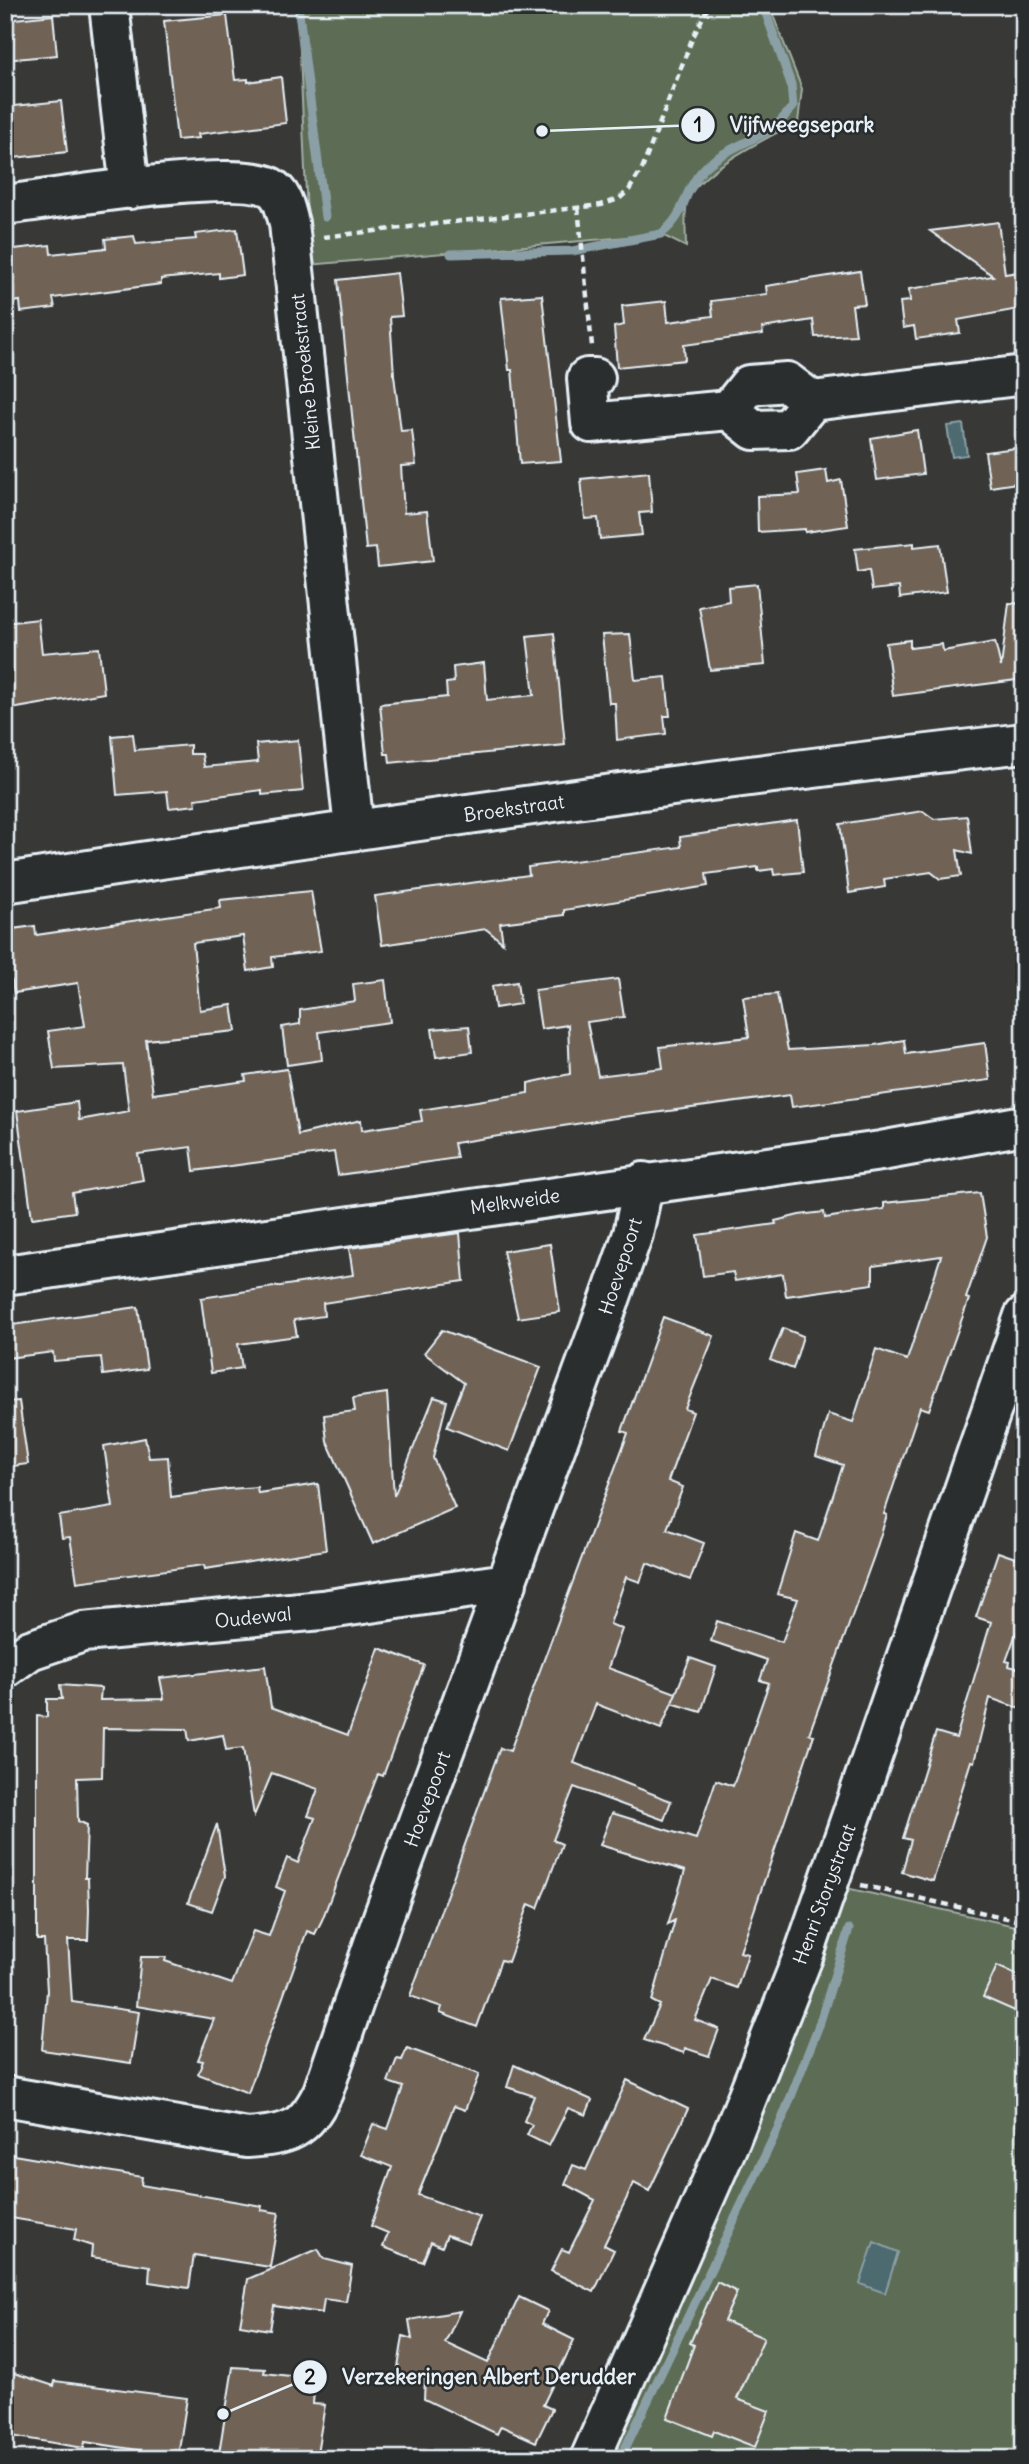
<svg xmlns="http://www.w3.org/2000/svg" width="1029" height="2464" viewBox="0 0 1029 2464" font-family="Delius,sans-serif">
<style>
.green{fill:#5d6c54;stroke:#a2aea6;stroke-width:2}
.water{fill:#4d6a70;stroke:#8ba0a6;stroke-width:2}
.lines{fill:none;stroke-linecap:round;stroke-linejoin:round}
.stream{stroke:#8ba0a6;stroke-width:9}
.building{fill:#706356;stroke:#e8f1f8;stroke-width:2}
.minor-casing{stroke:#e8f1f8;stroke-width:44}
.path{stroke:#e8f1f8;stroke-width:4.5;stroke-dasharray:7 5;stroke-linecap:butt}
.minor{stroke:#2a2d2e;stroke-width:38}
.labels{text-anchor:middle;dominant-baseline:central;stroke-width:5;stroke-linejoin:round;paint-order:stroke}
.street-label{font-size:19px;fill:#e8f1f8;stroke:#2a2d2e}
.leader{fill:none;stroke:#e8f1f8;stroke-width:2.5}
.callout-dot{fill:#e8f1f8;stroke:#2a2d2e;stroke-width:2.5}
.mark-label{font-size:21px;text-anchor:middle;font-weight:bold;fill:#111}
.callout-label{font-size:21px;text-anchor:middle;font-weight:bold;fill:#e8f1f8;stroke:#2a2d2e;stroke-width:5;stroke-linejoin:round;paint-order:stroke}
</style>
<rect width="100%" height="100%" fill="#383836"/>
<filter id="ink" filterUnits="userSpaceOnUse"><feTurbulence type="fractalNoise" baseFrequency=".0143" numOctaves="2"/><feDisplacementMap in="SourceGraphic" scale="14" xChannelSelector="R" yChannelSelector="G"/><feConvolveMatrix kernelMatrix="1 2 1 2 8 2 1 2 1" color-interpolation-filters="sRGB"/></filter>
<g filter="url(#ink)">
<!-- green -->
<path class="green" d="M298 5H769L802 89 798 122C771 136 695 172 687 202 684 216 686 233 686 247L660 234 309 265Z
M842 1887 1024 1928V2459H610Z"/>
<!-- water -->
<path class="water" d="M963 424 967 455 952 457 947 426Z
M874 2242 898 2252 885 2293 860 2284Z"/>
<g class="lines">
<!-- stream -->
<path class="stream" d="M298 5 325 217
M298 6 309 5
M451 254 572 251 661 234C687 214 681 195 701 172 720 150 752 142 774 127 781 122 787 113 793 107L791 84 763 5
M620 2459 781 2122 819 2025 849 1929"/>
</g>
<!-- building -->
<path class="building" d="M53 15 57 55 5 60V20Z
M227 15 235 80 248 79V82L281 77 286 123 198 134 199 138 177 140 164 21Z
M61 101 67 152 5 159V107Z
M998 222 1005 274 1024 271V308L958 320 960 333 916 339 914 326 903 328 900 302 910 301 909 289 993 276 930 231Z
M237 229 243 275 219 278V273L161 279V284L53 298 55 308 21 312 20 301 5 303V250L50 245 51 254 106 248 105 239 134 236 136 244 196 239 195 234Z
M860 271 865 304 852 305 856 335 815 337 813 320 762 328 763 334 684 345 685 360 617 367 614 327 624 325 622 306 666 301 668 322 713 316 711 301 767 294 766 286Z
M397 273 402 316 390 317 394 375 401 431 412 430 416 465 401 466 404 513 427 511 433 561 378 567 376 548 366 549 338 280Z
M542 295 561 461 520 464 512 370H509L501 298Z
M917 430 923 474 877 480 871 438Z
M1024 447V482L990 487 985 452Z
M826 470 828 483 841 480 848 526 805 532V529L758 532 757 496 800 494 797 474Z
M649 472 652 512 639 513 642 535 600 539 598 518 585 519 581 479Z
M914 543V547L940 544 947 592 900 598 899 587 872 590 869 570 858 572 855 549Z
M757 584 765 665 710 670 699 607 729 601 728 587Z
M1009 603 1024 604V679L893 696 886 643 910 640V648L942 644 943 651 995 642 1001 667Z
M38 619 42 653 99 648 104 693 11 709 5 623Z
M554 633 565 745 390 763 389 754H385L380 704 447 697 446 683 454 682 453 667 484 663 487 700 534 695 527 636Z
M630 634 635 680 666 677 670 716H664L666 734 617 740 615 703H609L602 635Z
M133 734 135 750 190 745V754H202L204 767 258 762 256 744 298 740 303 791 262 795V790L195 799 196 805 169 808 167 791 117 795 112 736Z
M923 811 934 819 967 816 972 854 957 850 961 876 940 879 931 872 884 879 885 887 849 893 840 824Z
M797 820 803 872 774 875 773 869 758 871V867L706 874 708 886 564 910V915L500 923 503 943 486 929 382 945 375 896 529 875 528 867 681 847 680 837Z
M311 891 321 951 272 957 273 967 248 971 243 936 193 943 200 1010 232 1005 236 1031 146 1040 153 1094 246 1081 245 1075 287 1069 298 1135 361 1120 362 1130 422 1121 420 1110 528 1093V1083L570 1074 568 1025 541 1029 535 990 618 979 624 1017 587 1022 598 1076 663 1068 660 1047 749 1037 743 997 777 994 788 1050 875 1045 904 1040 906 1054 985 1043 990 1080 792 1107 790 1095 608 1119 454 1143 457 1158 338 1175 334 1152 194 1171 191 1147 138 1154 143 1180 72 1193 75 1212 32 1218 17 1111 77 1102 79 1120 129 1111 123 1065 54 1069 48 1031 85 1026 78 983 14 993 12 981 5 982V930L35 926 36 935 221 908 220 900Z
M385 980 390 1022 319 1032 322 1060 287 1065 282 1027 300 1024V1010L355 1001 353 984Z
M517 982 520 1004 495 1008 492 986Z
M469 1026 472 1052 436 1057 432 1029Z
M980 1193 987 1237 966 1298 969 1299 929 1410 920 1407 884 1514 887 1515 874 1556 809 1734 814 1735 740 1952 748 1954 737 1988 712 1979 695 2020 719 2029 709 2056 685 2048 684 2053 644 2040 660 2005 652 2001 675 1920 668 1924 685 1871 600 1845 612 1813 696 1839 716 1780 733 1786 769 1683 760 1680 767 1660 711 1641 717 1621 782 1642 798 1599 777 1594 796 1533 818 1541 843 1465 816 1456 828 1414 853 1422 876 1349 907 1360 941 1256 873 1266V1284L786 1296 783 1274 735 1281 733 1272 703 1276 697 1235 776 1224 775 1221 799 1215 824 1212 825 1218 884 1209V1203Z
M460 1233 464 1281 323 1303 324 1316 294 1320 297 1336 238 1344 242 1368 211 1373 201 1298 353 1275 349 1248Z
M550 1244 560 1312 518 1318 503 1251Z
M138 1307 147 1369 103 1375 101 1357 54 1361 53 1352 7 1358 5 1326Z
M663 1317 714 1336 685 1409 693 1412 668 1481 683 1487 667 1529 704 1543 690 1580 647 1563 640 1582 626 1577 610 1624 622 1629 608 1668 676 1693 661 1729 596 1704 574 1763 671 1801 664 1820 574 1787 553 1840 562 1844 538 1908 529 1904 508 1962 501 1960 477 2027 440 2013 442 2007 410 1996 500 1748 510 1751 628 1433 622 1431Z
M783 1328 803 1336 793 1369 770 1360Z
M442 1330 541 1367 509 1451 447 1427 464 1383 424 1353Z
M387 1393 394 1496 434 1397 447 1401 433 1458 455 1508 373 1544 327 1441 324 1415 355 1411 353 1398Z
M19 1401 28 1464 5 1467V1402Z
M145 1438 149 1458 168 1457 171 1497 228 1489 257 1487 258 1493 318 1484 326 1550 205 1569 204 1565 77 1582 70 1537 62 1538 59 1516 113 1507 104 1446Z
M998 1552 1024 1561V1612L1006 1661 1010 1662 1009 1666 1024 1670V1710L990 1698 974 1762 971 1761 933 1881 902 1872 911 1840 903 1838 936 1732 956 1738 991 1622 976 1617Z
M379 1648 424 1665 383 1776 378 1774 322 1920 315 1934 307 1931 248 2093 198 2074 203 2061 198 2060 214 2019 136 2006 141 1957H166L165 1961 232 1984 253 1931 269 1936 285 1891 276 1887 287 1858 298 1863 315 1818 308 1816 318 1789 272 1773 254 1816 243 1748 226 1750 223 1735 189 1741 187 1729 103 1728 102 1777 77 1778 78 1821 87 1825 85 1878H88L89 1910 88 1940H68L72 2002 139 2012 131 2063 42 2050 47 1991 44 1940H37V1716L47 1717V1699H62L60 1685 101 1688 100 1700 164 1699 160 1678 265 1666 271 1707 348 1735Z
M690 1658 716 1667 701 1712 672 1703Z
M217 1824 225 1876 212 1911 188 1903Z
M997 1966 1024 1978V2015L983 1997Z
M407 2048 479 2074 465 2110 454 2106 418 2195 480 2217 469 2243 447 2235 442 2247 431 2242 423 2262 383 2247 388 2233 371 2226 392 2167 361 2155 373 2124 388 2129 403 2087 388 2082 397 2059 402 2060Z
M514 2065 592 2100 586 2115 568 2108 549 2146 527 2135 532 2125 524 2121 534 2096 507 2087Z
M627 2080 688 2109 649 2191 634 2183 604 2245 614 2250 594 2292 551 2271 562 2249 569 2252 595 2200 565 2184 573 2165 586 2170Z
M8 2154 142 2177 141 2185 262 2206 261 2210 279 2213 270 2267 194 2255 189 2288 149 2282 150 2266 91 2257 92 2246 74 2240 76 2229 5 2217Z
M318 2249 324 2259 352 2266 346 2302 324 2299 322 2313 274 2306 270 2330 240 2325 248 2279Z
M717 2282 737 2292 724 2321 764 2338 737 2399 769 2411 755 2447 714 2431 712 2436 667 2418 694 2345 690 2343Z
M519 2297 548 2311 542 2324 574 2340 543 2405 552 2409 536 2442 501 2426 497 2434 424 2399 425 2378 397 2374 403 2336 412 2339 409 2320 460 2311 445 2343 488 2363Z
M233 2367 265 2369 264 2373 315 2379 313 2404 325 2405 316 2459H218Z
M5 2370 54 2386 55 2381 187 2398 178 2456 85 2442 84 2448 5 2435Z"/>
<g class="lines">
<!-- minor casing -->
<g class="minor-casing">
<path id="minor" d="M109 5 130 189
M5 205C54 199 234 168 270 187 283 194 285 209 289 223L354 829
M595 378H587L591 423 729 410
M812 401 789 429 754 430 729 410 749 385 787 382 812 401 1024 375
M5 883C344 830 683 781 1024 743
M5 1275 881 1151 1024 1125
M5 1668 30 1650 83 1632 322 1610 507 1583
M5 2096 247 2138C289 2135 304 2131 323 2092L383 1917 609 1302 633 1234 644 1182
M590 2459 731 2138 804 1954 1024 1316"/>
</g>
<!-- path -->
<path class="path" d="M578 207 592 346
M323 237 601 205 619 199 629 190 642 169 692 39 709 5
M861 1885 1024 1922"/>
<!-- minor -->
<use href="#minor" class="minor"/>
</g>
</g>
<g class="labels">
<!-- street labels -->
<g class="street-label">
<text transform="translate(305 372) rotate(-96)">Kleine Broekstraat</text>
<text transform="translate(514 808) rotate(-8)">Broekstraat</text>
<text transform="translate(515 1201) rotate(-8)">Melkweide</text>
<text transform="translate(620 1266) rotate(-72)">Hoevepoort</text>
<text transform="translate(253 1617) rotate(-6)">Oudewal</text>
<text transform="translate(427 1799) rotate(-70)">Hoevepoort</text>
<text transform="translate(824 1894) rotate(-70)">Henri Storystraat</text>
</g>
</g>
<!-- callouts -->
<path class="leader" d="M542 131L698 125M223 2414L310 2377"/>
<g class="callout-dot">
<circle cx="542" cy="131" r="7"/>
<circle cx="223" cy="2414" r="7"/>
<circle cx="698" cy="125" r="18"/>
<circle cx="310" cy="2377" r="18"/>
</g>
<g class="mark-label">
<text x="698" y="132">1</text>
<text x="310" y="2384">2</text>
</g>
<g class="callout-label">
<text x="802" y="132">Vijfweegsepark</text>
<text x="489" y="2384">Verzekeringen Albert Derudder</text>
</g>
<!-- margin -->
<rect width="1029" height="2464" fill="none" stroke="#2a2d2e" stroke-width="28"/>
<rect x="14" y="14" width="1001" height="2436" fill="none" stroke="#e8f1f8" stroke-width="2.5" filter="url(#ink)"/>
</svg>
